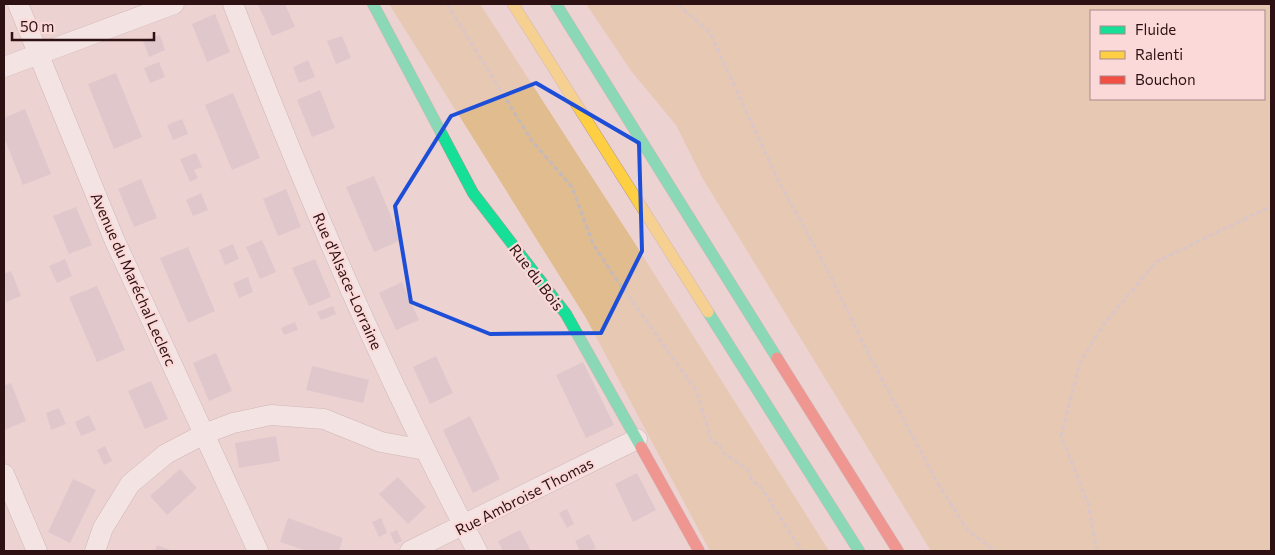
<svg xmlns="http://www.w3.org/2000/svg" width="1275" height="555" viewBox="0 0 1275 555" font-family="Commissioner,sans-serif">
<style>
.green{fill:#e0bc8f;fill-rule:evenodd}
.building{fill:#cfbbc4}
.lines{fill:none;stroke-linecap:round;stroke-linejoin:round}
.street-casing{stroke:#ae9695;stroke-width:21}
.fast-casing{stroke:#ae9695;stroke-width:12}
.slow-casing{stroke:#ae9695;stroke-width:12}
.jam-casing{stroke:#ae9695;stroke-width:12}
.path{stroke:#c5b9ba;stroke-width:3;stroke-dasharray:5 2.5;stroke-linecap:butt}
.street{stroke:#fcf8f8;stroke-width:20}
.fast{stroke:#16e098;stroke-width:11}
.slow{stroke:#ffcf43;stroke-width:11}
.jam{stroke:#f24e42;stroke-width:11}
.marked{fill:none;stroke:#1d4ed8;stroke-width:4;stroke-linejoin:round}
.labels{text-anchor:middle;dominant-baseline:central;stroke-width:4.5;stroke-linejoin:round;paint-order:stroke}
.street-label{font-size:15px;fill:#2e1213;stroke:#fad9d8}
</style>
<rect width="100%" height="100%" fill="#ecd2d1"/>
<!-- green -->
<path class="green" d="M389 4H480L634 242 829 551H710L586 318Z
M586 4H1271V551H931L703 179 676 125 632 72ZM1091 11H1264V99H1091Z"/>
<!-- building -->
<path class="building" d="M258 4H285L295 27 272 36Z
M215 14 230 52 207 62 192 24Z
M160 35 165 50 149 57 143 41Z
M342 36 351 58 336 64 327 41Z
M308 60 315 77 299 83 293 67Z
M159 62 165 77 150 83 144 68Z
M116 73 142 137 114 149 88 84Z
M320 90 335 128 312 137 297 100Z
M233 93 260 158 232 170 205 105Z
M25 109 51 174 23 185 4 137V118Z
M182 119 188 134 173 140 167 125Z
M196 153 202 167 194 170 198 178 190 182 180 159Z
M374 176 401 240 374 252 346 187Z
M141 179 157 218 134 227 118 189Z
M286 189 301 227 278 236 263 199Z
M201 193 208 210 193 216 186 200Z
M76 207 92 245 69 254 53 216Z
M262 240 276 272 260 279 246 247Z
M233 244 239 259 225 265 219 250Z
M188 247 215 311 188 323 160 258Z
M65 259 72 276 57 283 49 266Z
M315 259 331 297 309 306 292 268Z
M11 271 21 296 6 302 4 274Z
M248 277 253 292 239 298 233 283Z
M402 282 419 320 396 330 379 293Z
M97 286 125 350 97 362 69 297Z
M333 306 336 314 321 320 317 312Z
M295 322 298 330 284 335 281 328Z
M216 353 232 391 209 401 193 363Z
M436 356 453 393 430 404 413 367Z
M583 362 614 425 586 438 556 375Z
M312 366 369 380 363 403 306 390Z
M151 381 168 419 145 429 128 391Z
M11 383 26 421 4 430V386Z
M59 408 66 424 51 430 46 413Z
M89 415 96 430 81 436 75 422Z
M470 416 500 479 473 493 443 430Z
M276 436 280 461 239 468 235 443Z
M105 446 112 461 104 465 97 450Z
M180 469 197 488 167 515 150 496Z
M637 473 656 510 633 522 615 484Z
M398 477 426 507 408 524 379 494Z
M73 479 96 490 70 543 48 532Z
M567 509 574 524 567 528 559 513Z
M288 518 343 538 339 551H307L280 542Z
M381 518 387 533 379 537 372 522Z
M397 530 402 541 395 544 390 533Z
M520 530 531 551H503L498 541Z
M589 534 596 548 590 551H580L575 541Z
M157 545 173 551H155Z"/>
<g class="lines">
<!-- street casing -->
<g class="street-casing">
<path id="street" d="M18 4 114 239 258 551
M233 4C304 190 384 375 477 551
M4 67 174 4
M4 474 37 551
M95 551 103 528 130 484 166 454 204 434 233 423 271 415 324 419 381 442 425 450
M410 551 637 439"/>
</g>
<!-- fast casing -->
<g class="fast-casing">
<path id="fast" d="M373 4 473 193 566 314 641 447
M556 4 777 358
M708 312 859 551"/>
</g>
<!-- slow casing -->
<g class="slow-casing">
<path id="slow" d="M513 4 708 312"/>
</g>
<!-- jam casing -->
<g class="jam-casing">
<path id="jam" d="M777 358 898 551
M641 447 699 551"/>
</g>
<!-- path -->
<path class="path" d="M447 4 532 141 572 187 593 244 612 273 696 390 712 442 720 444 721 451 749 471 752 481 760 486 802 551
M678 4 710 33 778 180 827 269 866 349 937 482 968 531 996 551
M1097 551 1088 503 1061 436 1080 362 1104 324 1156 262 1265 209 1271 208"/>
<!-- street -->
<use href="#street" class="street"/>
<!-- fast -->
<use href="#fast" class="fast"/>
<!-- slow -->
<use href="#slow" class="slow"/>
<!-- jam -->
<use href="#jam" class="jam"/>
</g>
<!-- marked area -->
<path d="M0 0H1275V555H0ZM536 83 639 143 642 251 601 333 490 334 411 302 395 206 451 116Z" fill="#ecd2d1" fill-opacity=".55" fill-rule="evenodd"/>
<path class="marked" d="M536 83 639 143 642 251 601 333 490 334 411 302 395 206 451 116Z"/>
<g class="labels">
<!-- street labels -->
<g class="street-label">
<text transform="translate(537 277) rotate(53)">Rue du Bois</text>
<text transform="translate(134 279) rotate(66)">Avenue du Maréchal Leclerc</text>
<text transform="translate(348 281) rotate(66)">Rue d'Alsace-Lorraine</text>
<text transform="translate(524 496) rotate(-27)">Rue Ambroise Thomas</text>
</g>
</g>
<!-- border -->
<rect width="1275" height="555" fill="none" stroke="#2e1213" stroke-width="10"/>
<!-- legend -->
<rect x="1090" y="10" width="175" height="90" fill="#fad9d8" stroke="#a88989"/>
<rect x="1100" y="26" width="25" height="8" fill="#16e098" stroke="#a88989"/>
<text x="1135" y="35" font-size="15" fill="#2e1213">Fluide</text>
<rect x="1100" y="51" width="25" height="8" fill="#ffcf43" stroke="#a88989"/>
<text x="1135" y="60" font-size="15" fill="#2e1213">Ralenti</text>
<rect x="1100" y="76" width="25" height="8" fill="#f24e42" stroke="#a88989"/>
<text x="1135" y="85" font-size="15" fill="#2e1213">Bouchon</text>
<!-- scale -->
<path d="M12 32v8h142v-8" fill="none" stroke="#2e1213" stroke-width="2.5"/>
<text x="20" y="32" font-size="15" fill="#2e1213" stroke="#fad9d8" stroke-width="4" paint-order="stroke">50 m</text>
</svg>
